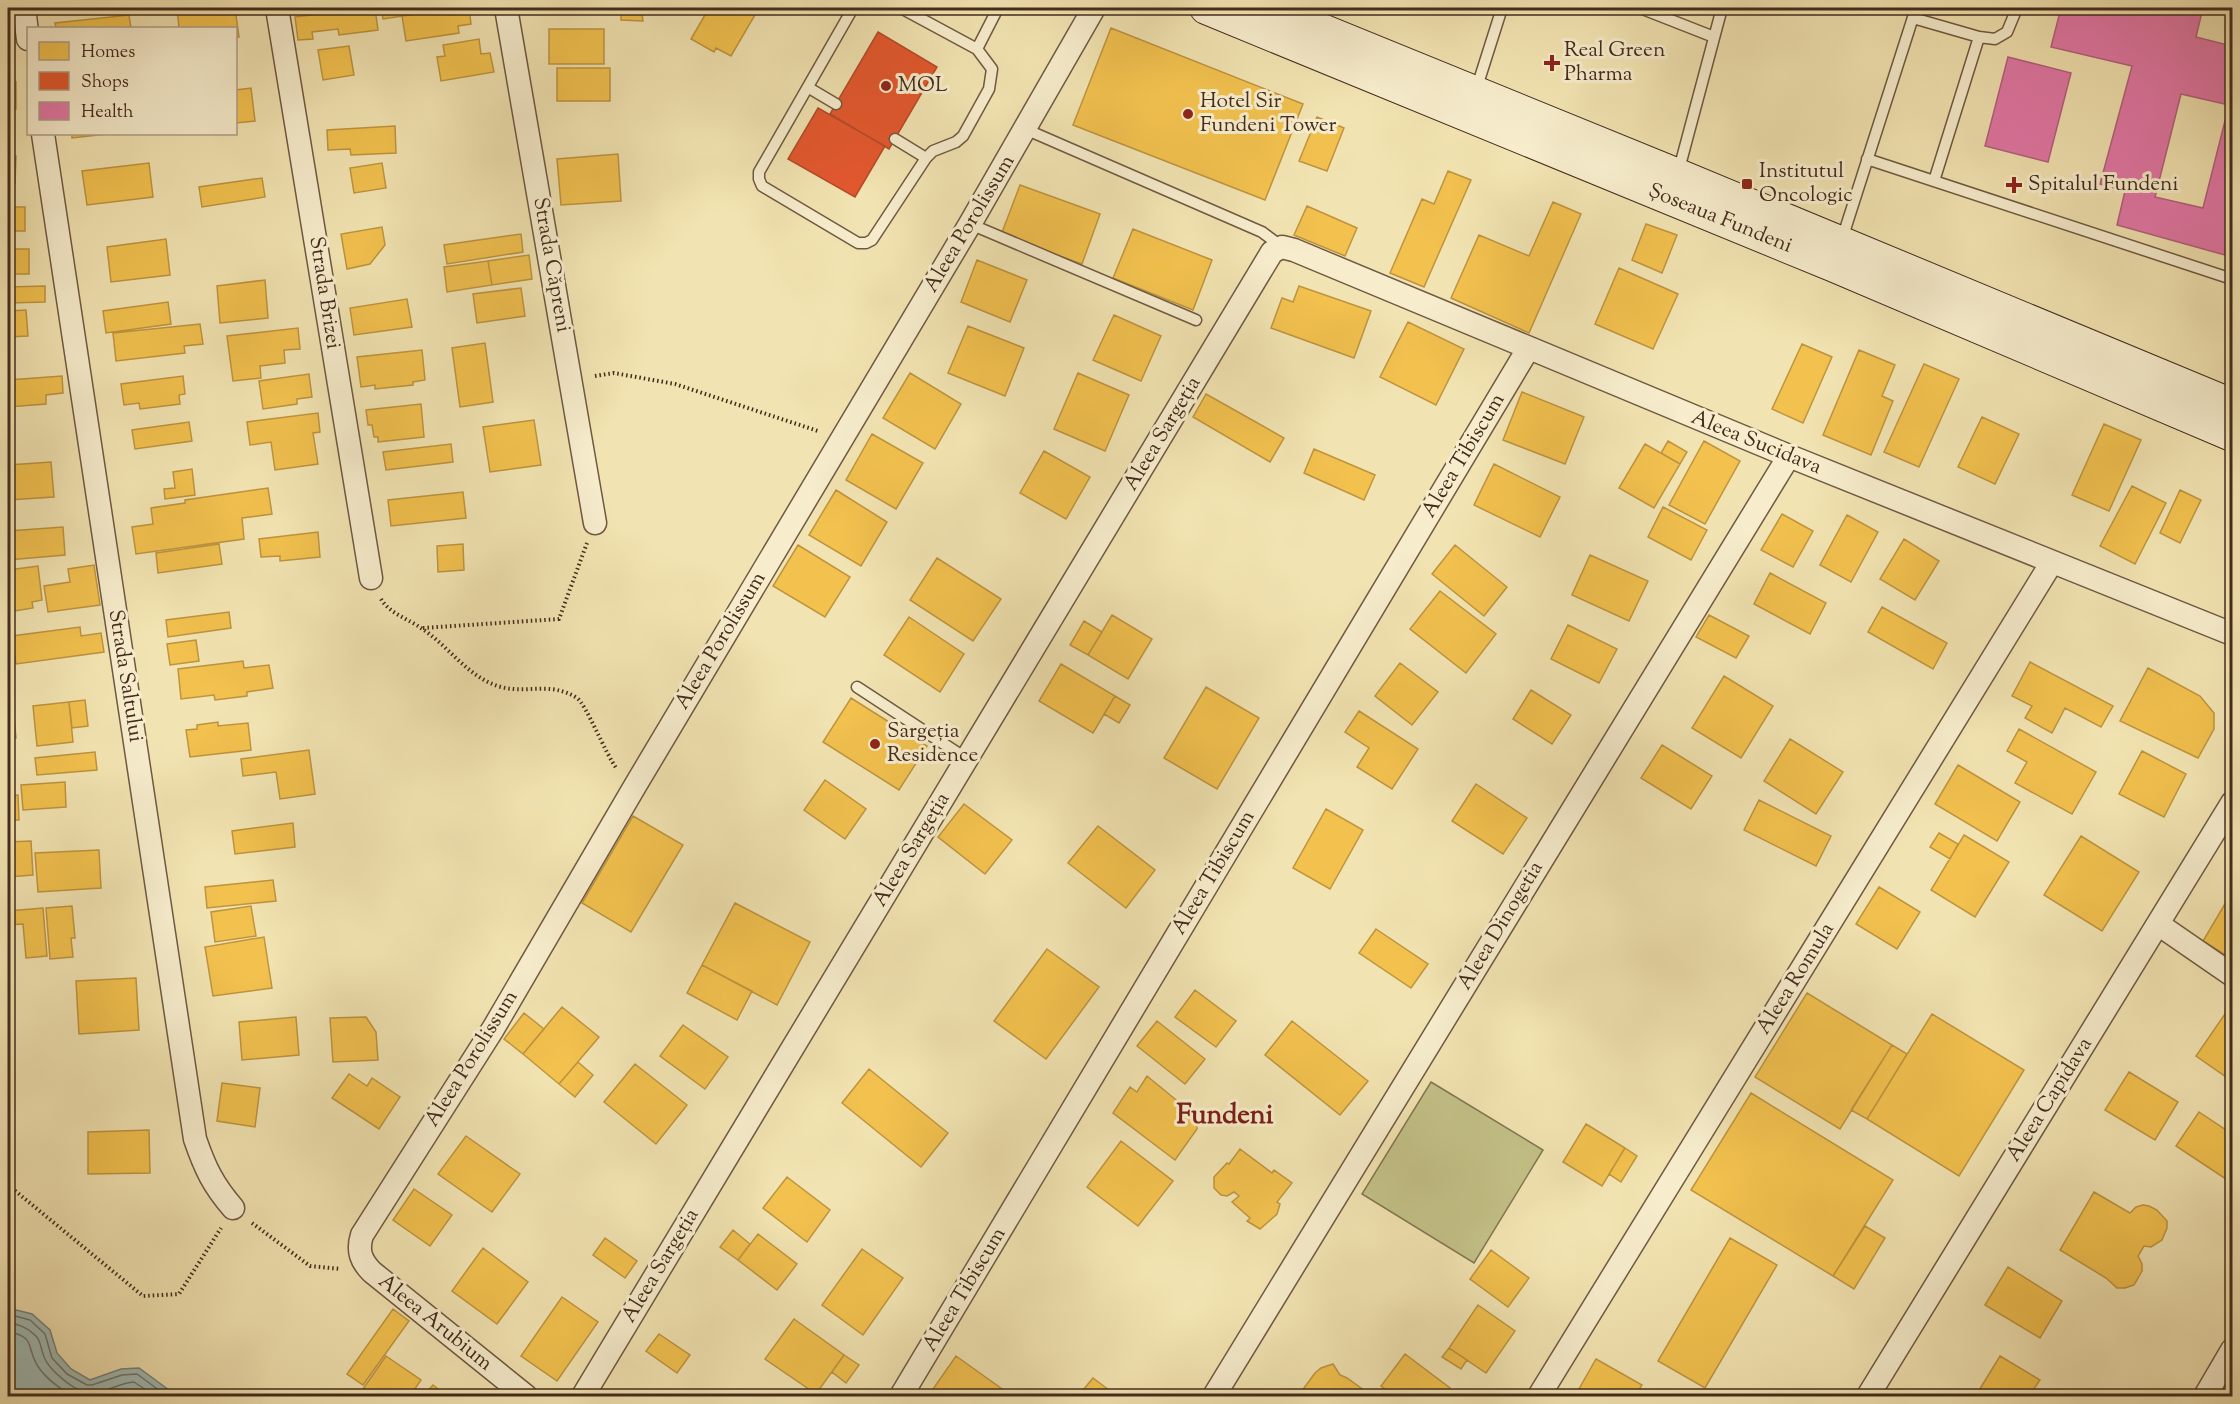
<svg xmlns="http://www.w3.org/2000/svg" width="2240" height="1404" viewBox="0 0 2240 1404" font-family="'Sorts Mill Goudy',serif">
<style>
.green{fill:#c3c187;stroke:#837652;stroke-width:1.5}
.water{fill:#9fbcb7;stroke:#7a8279;stroke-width:1.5}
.homes{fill:#f2c14e;stroke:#be943f;stroke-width:1.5}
.shops{fill:#e4572e;stroke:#b44a29;stroke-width:1.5}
.health{fill:#e377a8;stroke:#b3607e;stroke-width:1.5;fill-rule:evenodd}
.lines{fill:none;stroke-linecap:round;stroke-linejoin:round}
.shore{stroke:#71746a;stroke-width:1.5}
.lane-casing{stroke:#6f5942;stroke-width:13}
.street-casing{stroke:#6f5942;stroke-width:25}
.secondary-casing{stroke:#432b1c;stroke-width:34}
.path{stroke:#432b1c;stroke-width:4;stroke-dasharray:1.5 3;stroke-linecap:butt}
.lane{stroke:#f7edcd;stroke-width:10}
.street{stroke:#f7edcd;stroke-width:22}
.secondary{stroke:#f7edcd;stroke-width:32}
.poi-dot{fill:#8f2418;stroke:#f7edcd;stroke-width:2}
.labels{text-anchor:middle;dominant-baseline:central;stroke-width:6;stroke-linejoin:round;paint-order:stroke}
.poi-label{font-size:21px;fill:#432b1c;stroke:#f7edcd;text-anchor:start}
.street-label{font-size:21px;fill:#432b1c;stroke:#f7edcd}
.district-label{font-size:27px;font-weight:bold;fill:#7a1f14;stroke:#f7edcd}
</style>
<rect width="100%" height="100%" fill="#f2e4b2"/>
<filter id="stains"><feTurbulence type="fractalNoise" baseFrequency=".00333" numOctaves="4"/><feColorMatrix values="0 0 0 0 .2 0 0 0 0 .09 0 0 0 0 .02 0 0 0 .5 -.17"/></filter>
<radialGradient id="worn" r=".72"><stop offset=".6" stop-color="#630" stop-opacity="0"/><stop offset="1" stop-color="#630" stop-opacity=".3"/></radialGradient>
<!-- green -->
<path class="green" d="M1431 1082 1543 1150 1474 1263 1362 1194Z"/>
<!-- water -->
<path class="water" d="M8 1308 32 1314 50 1330 57 1353 71 1369 90 1380 121 1369 139 1368 177 1396H8Z"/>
<!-- homes -->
<path class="homes" d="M177 8H235L239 37H236V28H179Z
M367 8H375L378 30 339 35 338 29 312 32 313 39 298 40 295 17Z
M381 8H457L383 19Z
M457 8H469L471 24 458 26 459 33 406 41 402 16Z
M560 8H618V14H560Z
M621 8H641L643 21 621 20Z
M709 8H759L731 56 716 48 714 52 691 39Z
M129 15 131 28H56L55 23Z
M1111 28 1303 104 1265 200 1073 125Z
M549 29H604V64H549Z
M479 39 481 54 490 53 494 72 441 81 437 57 445 56 443 45Z
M349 46 354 75 323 80 318 50Z
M557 68H610V101H557Z
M8 82H16V109H8Z
M251 88 255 121 236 123V90Z
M1317 117 1344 128 1327 171 1299 161Z
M395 126 396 153 351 155 350 149 328 150 327 130Z
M72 134H107L72 138Z
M618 154 621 201 561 205 557 159Z
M8 156H16L15 184H8Z
M149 163 153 197 87 205 82 171Z
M382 163 386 188 354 193 350 168Z
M1448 171 1471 180 1424 287 1390 273 1422 199 1434 204Z
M262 178 265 197 202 207 199 187Z
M1020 185 1100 214 1082 264 1001 235Z
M1553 202 1581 214 1529 333 1451 298 1479 235 1529 256Z
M1307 206 1357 228 1345 256 1294 235Z
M8 207H25V231H8Z
M1646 224 1677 235 1662 273 1632 260Z
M382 227 385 245 370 264 347 269 341 234Z
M1133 229 1212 260 1193 310 1113 278Z
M521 234 523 252 447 264 444 245Z
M166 239 170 275 111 282 107 247Z
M8 249H29V274H8Z
M529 255 532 279 492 285 488 261Z
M977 260 1027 280 1010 322 961 302Z
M488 261 492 285 447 292 444 267Z
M1619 268 1678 294 1653 349 1595 324Z
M265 280 268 318 220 323 217 286Z
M45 286V302L8 303V287Z
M1299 286 1371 311 1354 358 1271 328 1282 298 1293 302Z
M521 288 525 316 477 323 473 294Z
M407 299 412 327 354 335 350 308Z
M168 302 171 324 106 333 103 311Z
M26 310 28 336 8 337V311Z
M1114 315 1161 336 1141 381 1093 360Z
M1408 322 1464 349 1436 405 1380 377Z
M200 324 203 344 184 346 185 353 116 361 113 333Z
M968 326 1024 348 1005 396 948 373Z
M298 328 300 349 284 350 285 363 260 366 261 378 233 381 227 336Z
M485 343 493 402 460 407 452 348Z
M1802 344 1832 357 1803 423 1772 409Z
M422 350 425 380 413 382V385L375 389V385L361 387 357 357Z
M1859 350 1895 365 1882 396 1893 401 1871 455 1823 435Z
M1924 364 1959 379 1919 467 1884 452Z
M910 373 961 404 935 449 883 418Z
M1078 373 1129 395 1105 451 1054 429Z
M309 374 312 397 297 399V404L263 409 259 381Z
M62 376 63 393 46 395V404L8 407V380Z
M183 376 185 394 179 395 180 404 140 409 139 403 124 405 121 384Z
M1522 392 1584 417 1565 464 1503 440Z
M1206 394 1284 438 1270 462 1193 417Z
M421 404 424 437 378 442V437H374L372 425H368L366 410Z
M318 413 320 432 313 433 318 464 275 470 271 442 250 445 247 422Z
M1982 417 2019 434 1995 484 1958 467Z
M534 420 541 465 490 472 483 427Z
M189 422 192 441 135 449 132 430Z
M2104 424 2141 440 2109 511 2072 495Z
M872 434 923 463 896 509 846 480Z
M1668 441 1687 452 1680 464 1661 453Z
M1704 441 1740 461 1705 524 1669 505Z
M451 444 453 462 386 470 383 452Z
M1645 444 1680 464 1654 508 1619 488Z
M1314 449 1375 475 1364 500 1304 473Z
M1044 451 1090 477 1066 519 1020 493Z
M51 462 54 497 8 500V465Z
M1494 464 1560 497 1540 537 1474 505Z
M192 469 195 495 165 499 164 489 175 488 173 472Z
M2132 486 2166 503 2135 564 2100 546Z
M268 488 272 514 242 518 244 539 136 554 132 527 153 524 151 508 185 503V500Z
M836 490 887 522 861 566 809 535Z
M2180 490 2201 500 2180 543 2160 533Z
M463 492 466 518 391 526 388 500Z
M1663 507 1707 530 1691 560 1648 537Z
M1782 514 1813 531 1793 567 1761 550Z
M1847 515 1878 532 1851 582 1820 565Z
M63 527 65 555 8 560V531Z
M318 532 320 557 280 561V556L261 557 259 539Z
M1904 539 1939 561 1915 600 1880 579Z
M219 544 222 564 158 573 156 553Z
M463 544 464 570 438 572 437 546Z
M798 545 850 577 825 617 773 586Z
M1455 545 1507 587 1484 616 1432 574Z
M1590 555 1648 581 1629 621 1572 595Z
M937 558 1001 599 973 641 910 600Z
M94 565 100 605 48 612 44 586 70 582 68 569Z
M38 566 42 600 32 602 33 608 8 612V570Z
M1770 573 1826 603 1810 634 1754 604Z
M1440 591 1496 634 1466 673 1410 629Z
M1882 607 1947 643 1933 669 1868 632Z
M229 612 231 628 168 637 166 620Z
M1112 615 1152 639 1128 679 1088 655Z
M1709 615 1749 636 1736 658 1696 637Z
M909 617 964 654 940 692 884 655Z
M1084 621 1102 632 1088 655 1070 645Z
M1568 625 1617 649 1599 683 1551 659Z
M80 627 81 636 101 633 104 652 16 664 12 636Z
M196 640 199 661 170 665 167 644Z
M243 661 244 668 269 665 273 688 247 692V696L215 700 214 695 181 699 178 669Z
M2030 662 2113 706 2101 727 2065 708 2052 733 2025 718 2032 706 2012 696Z
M1400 663 1438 692 1412 725 1375 696Z
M1061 664 1115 696 1093 733 1039 701Z
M2148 668 2200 696 2214 713V729L2198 758 2120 721Z
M1724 676 1773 706 1741 758 1692 728Z
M1206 687 1259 718 1217 789 1164 758Z
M1531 690 1571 715 1552 744 1513 719Z
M1115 696 1130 705 1119 723 1104 714Z
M851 698 927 746 899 790 823 742Z
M85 700 88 726 72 728 69 702Z
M69 702 73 742 37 746 33 706Z
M1359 711 1418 749 1392 789 1357 767 1369 748 1345 732Z
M14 717 16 738 8 739V718Z
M218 722V726L248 723 251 750 190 757 186 730 197 729V725Z
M2019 729 2096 772 2072 814 2015 783 2027 762 2007 751Z
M1790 739 1843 772 1816 814 1764 781Z
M1662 745 1712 776 1691 809 1641 778Z
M309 750 315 794 280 799 276 772 243 776 241 759Z
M2142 751 2186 774 2164 817 2119 794Z
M95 752 97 770 37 775 35 758Z
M1958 765 2020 802 1997 841 1935 804Z
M13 770 14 792H8V771Z
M825 780 866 809 845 839 804 810Z
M65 782 66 807 23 810 21 785Z
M1476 784 1527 818 1503 854 1452 821Z
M18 795 19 820H8V796Z
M1759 800 1831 836 1816 866 1744 830Z
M964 804 1012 840 985 874 938 837Z
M1326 809 1363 830 1330 889 1293 868Z
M633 816 683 845 631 932 582 903Z
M293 823 295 847 235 854 232 831Z
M1098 826 1155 870 1126 908 1068 863Z
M1939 833 1958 844 1950 859 1930 847Z
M1964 835 2009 862 1975 917 1931 890Z
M2081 836 2139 872 2102 931 2044 895Z
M31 841 33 875 8 877V842Z
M99 850 101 888 38 892 35 853Z
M273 880 276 901 207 908 205 887Z
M1879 887 1920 912 1897 949 1856 924Z
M2229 897 2232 899V959L2203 941Z
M735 903 810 942 777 1005 702 965Z
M72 906 75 938H71L73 957 50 959 46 908Z
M251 906 256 936 215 942 211 912Z
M43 908 47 956 26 958 23 924 8 925V911Z
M1376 929 1428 964 1411 988 1359 953Z
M264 937 272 988 213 996 205 947Z
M1047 949 1099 987 1046 1059 994 1021Z
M702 965 752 991 737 1020 687 993Z
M136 978 139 1030 79 1034 76 981Z
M1195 990 1236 1021 1216 1047 1175 1017Z
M1807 993 1892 1045 1840 1129 1755 1077Z
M562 1007 599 1037 559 1084 523 1054Z
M2227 1011 2232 1015V1081L2196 1056Z
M524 1013 544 1029 523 1054 504 1039Z
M1932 1014 2024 1070 1959 1176 1867 1119Z
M296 1017 299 1055 242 1060 239 1022Z
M366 1017 376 1032 378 1060 333 1062 330 1018Z
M1157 1021 1205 1059 1185 1084 1137 1046Z
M1292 1021 1368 1081 1340 1115 1265 1055Z
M683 1025 728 1057 705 1089 660 1056Z
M1892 1045 1907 1054 1867 1119 1851 1110Z
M578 1062 593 1075 575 1097 559 1084Z
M635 1064 687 1105 656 1144 604 1102Z
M869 1069 948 1133 921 1167 842 1103Z
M2129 1072 2178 1102 2155 1140 2105 1110Z
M349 1074 367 1086 372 1078 400 1097 379 1129 332 1098Z
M1147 1076 1197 1117V1129L1175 1160 1113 1113 1130 1087 1137 1092Z
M222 1083 260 1088 255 1127 217 1121Z
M1751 1093 1893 1180 1833 1276 1691 1190Z
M2199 1112 2232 1134V1183L2176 1146Z
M1586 1124 1625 1148 1602 1186 1563 1162Z
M149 1130 150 1173 88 1174V1132Z
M466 1136 520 1174 492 1212 438 1174Z
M1121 1141 1173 1181 1138 1226 1087 1187Z
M1625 1148 1637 1156 1621 1182 1609 1174Z
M1240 1149 1272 1173 1274 1170 1292 1183 1277 1202 1280 1204 1277 1214 1260 1229 1247 1221 1250 1218 1232 1202 1239 1196 1234 1192 1227 1196 1221 1195 1214 1188V1177L1227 1163 1229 1164Z
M787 1177 830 1210 807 1242 763 1208Z
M414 1189 452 1215 430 1246 393 1220Z
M2094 1192 2130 1213 2136 1207 2143 1205 2149 1206 2157 1210 2167 1221V1228L2162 1240 2151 1247 2144 1246 2138 1256 2142 1264V1271L2134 1285 2125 1288H2117L2106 1278 2060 1250Z
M1865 1226 1885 1238 1854 1289 1833 1276Z
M733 1230 750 1244 738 1260 720 1247Z
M758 1234 797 1264 777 1290 738 1260Z
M605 1238 637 1261 625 1278 593 1255Z
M1730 1238 1777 1265 1705 1388 1658 1361Z
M483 1248 528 1282 497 1324 452 1291Z
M862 1249 903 1278 863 1335 822 1305Z
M1491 1250 1529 1278 1508 1307 1470 1279Z
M2008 1267 2062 1301 2040 1338 1985 1305Z
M562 1297 598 1322 557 1381 521 1356Z
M1478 1305 1515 1331 1486 1373 1449 1348Z
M393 1309 409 1321 363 1385 347 1374Z
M794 1319 844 1355 816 1394 765 1359Z
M659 1334 690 1355 677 1373 646 1351Z
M1449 1348 1467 1360 1461 1369 1442 1357Z
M1405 1354 1450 1388 1444 1396H1395L1381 1386Z
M844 1355 859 1365 846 1383 832 1372Z
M386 1356 421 1380 410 1396H358Z
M956 1356 1012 1396H943L933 1389Z
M2000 1356 2040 1380 2029 1396H1986L1978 1392Z
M1596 1359 1642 1385 1635 1396H1575Z
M1333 1364 1340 1375 1347 1378 1372 1396H1298L1315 1373 1321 1368Z
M1093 1378 1117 1396H1078Z
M433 1385 447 1396H423Z"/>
<!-- shops -->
<path class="shops" d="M878 32 937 67 889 149 830 114Z
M818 108 885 146 855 197 788 159Z"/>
<!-- health -->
<path class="health" d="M2061 8H2125L2145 12 2146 8H2203L2196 37 2232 46V257L2117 225 2125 191 2100 184 2132 66 2051 47ZM2181 94 2229 105 2203 208 2155 197Z
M2008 57 2071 73 2048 162 1985 146Z"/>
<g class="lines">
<!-- shore -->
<path class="shore" d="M8 1314 30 1320 45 1334 52 1358 67 1374 87 1385H92L122 1375 137 1374 167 1396
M8 1322C19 1325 27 1327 36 1336 41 1341 41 1350 44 1357 49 1370 76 1393 90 1393 105 1393 119 1383 134 1382L155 1396
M8 1331C37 1339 25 1344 37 1365 46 1379 60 1389 74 1396"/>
<!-- lane casing -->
<g class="lane-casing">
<path id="lane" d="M853 8 759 172V179L762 186 858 243H866L872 240 926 158 933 151 956 142 963 136 989 89 992 69 977 49 998 8
M901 8 977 49
M1640 8 1714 37
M1913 18 1979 37 1995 39 2007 32 2017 8
M809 88 836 104
M1476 90 1502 8
M1025 129 1262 232 1282 247
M895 139 926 158
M1867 159 2232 279
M1678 173 1722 8
M1934 181 1979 37
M970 224 1196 320
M1842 239 1916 8
M857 687 967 759"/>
</g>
<!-- street casing -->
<g class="street-casing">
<path id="street" d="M24 8 28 39
M277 8 371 578
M506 8 595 523
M43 134 195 1139C205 1168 213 1185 233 1208
M2158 924 2232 975
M526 1396 372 1272C361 1261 357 1251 362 1235L493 1029 635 786 970 224 1094 8
M583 1396 1272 252 1282 247 1294 250 1789 456 2232 634
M901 1396 1528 349
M1214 1396 1789 456
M1539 1396 2052 562
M1868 1396 2232 803
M2205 1396 2232 1350"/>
</g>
<!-- secondary casing -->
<g class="secondary-casing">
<path id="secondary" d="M1206 8 1832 265 2232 435
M1268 8 1678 175 2232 405"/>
</g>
<!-- path -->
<path class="path" d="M595 376 614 373 675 384 818 431
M381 599C389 613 408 619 421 628 449 646 468 678 501 687 528 694 550 681 577 698 586 704 606 755 617 769
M423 628 559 619 587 543
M8 1185 143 1296 179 1294 221 1228
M252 1223 310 1266 341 1269"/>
<!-- lane -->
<use href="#lane" class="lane"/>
<!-- street -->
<use href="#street" class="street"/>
<!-- secondary -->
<use href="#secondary" class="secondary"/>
</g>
<!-- markers -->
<g class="poi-dot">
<path d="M1549 54h6v6h6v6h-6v6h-6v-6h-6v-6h6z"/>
<circle cx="886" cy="86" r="6"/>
<circle cx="1188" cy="114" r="6"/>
<rect x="1741" y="178" width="12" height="12" rx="3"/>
<path d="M2011 176h6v6h6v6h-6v6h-6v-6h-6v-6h6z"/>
<circle cx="875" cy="744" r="6"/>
</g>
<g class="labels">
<!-- poi labels -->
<g class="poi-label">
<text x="1564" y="51">Real Green<tspan x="1564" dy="24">Pharma</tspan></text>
<text x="898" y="86">MOL</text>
<text x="1200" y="102">Hotel Sir<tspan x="1200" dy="24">Fundeni Tower</tspan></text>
<text x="1759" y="172">Institutul<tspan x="1759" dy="24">Oncologic</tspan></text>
<text x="2028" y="185">Spitalul Fundeni</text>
<text x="887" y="732">Sargeția<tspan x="887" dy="24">Residence</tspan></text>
</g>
<!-- street labels -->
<g class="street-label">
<text transform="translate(1720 219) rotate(22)">Șoseaua Fundeni</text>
<text transform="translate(970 224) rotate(-59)">Aleea Porolissum</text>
<text transform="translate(551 265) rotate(80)">Strada Căpreni</text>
<text transform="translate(324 293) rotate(81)">Strada Brizei</text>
<text transform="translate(1163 434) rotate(-59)">Aleea Sargeția</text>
<text transform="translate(1756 443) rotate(22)">Aleea Sucidava</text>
<text transform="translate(1464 456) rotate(-59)">Aleea Tibiscum</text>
<text transform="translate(721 641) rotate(-59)">Aleea Porolissum</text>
<text transform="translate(125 676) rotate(81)">Strada Saltului</text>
<text transform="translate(912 850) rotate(-59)">Aleea Sargeția</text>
<text transform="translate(1214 873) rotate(-59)">Aleea Tibiscum</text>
<text transform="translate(1501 926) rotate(-59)">Aleea Dinogetia</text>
<text transform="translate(1796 979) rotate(-58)">Aleea Romula</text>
<text transform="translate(472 1059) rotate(-58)">Aleea Porolissum</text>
<text transform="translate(2050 1100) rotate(-58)">Aleea Capidava</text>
<text transform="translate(661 1266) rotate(-59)">Aleea Sargeția</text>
<text transform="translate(965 1290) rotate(-59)">Aleea Tibiscum</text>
<text transform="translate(435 1323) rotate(39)">Aleea Arubium</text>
</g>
<!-- district labels -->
<g class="district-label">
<text x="1225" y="1116">Fundeni</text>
</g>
</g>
<!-- margin -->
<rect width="2240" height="1404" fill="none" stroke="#f2e4b2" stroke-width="30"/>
<rect x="9" y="9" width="2222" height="1386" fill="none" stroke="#432b1c" stroke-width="3"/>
<rect x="15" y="15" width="2210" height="1374" fill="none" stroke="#432b1c" stroke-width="1.5"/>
<!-- legend -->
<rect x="27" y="27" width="210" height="108" fill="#f7edcd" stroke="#af9f86" stroke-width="1.5"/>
<rect x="39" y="42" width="30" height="18" fill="#f2c14e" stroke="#af9f86" stroke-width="1.5"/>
<text x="81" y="57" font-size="18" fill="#432b1c">Homes</text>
<rect x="39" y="72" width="30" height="18" fill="#e4572e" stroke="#af9f86" stroke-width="1.5"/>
<text x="81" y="87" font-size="18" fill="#432b1c">Shops</text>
<rect x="39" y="102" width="30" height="18" fill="#e377a8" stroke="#af9f86" stroke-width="1.5"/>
<text x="81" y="117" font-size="18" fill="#432b1c">Health</text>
<rect width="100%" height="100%" filter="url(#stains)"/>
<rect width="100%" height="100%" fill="url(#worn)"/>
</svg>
